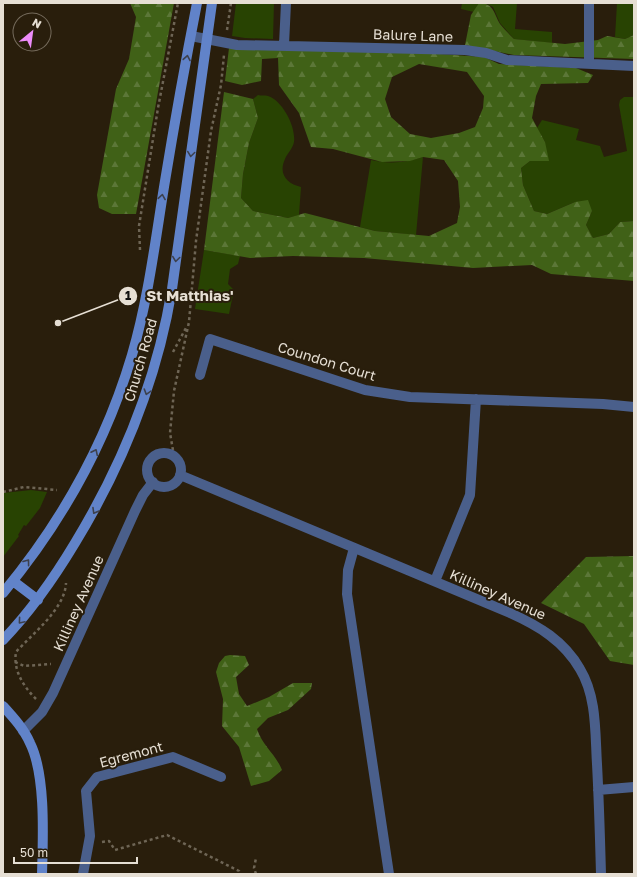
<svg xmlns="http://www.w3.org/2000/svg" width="637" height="877" viewBox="0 0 637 877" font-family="'Golos Text',sans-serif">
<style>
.green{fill:#284302}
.forest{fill:url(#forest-firs);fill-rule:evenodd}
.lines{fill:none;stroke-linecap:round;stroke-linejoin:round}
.path{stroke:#6e6555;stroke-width:2.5;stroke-dasharray:3 3;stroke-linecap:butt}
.street{stroke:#4a5f8b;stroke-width:10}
.secondary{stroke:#6183c9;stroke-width:10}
.oneway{stroke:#3d414e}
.labels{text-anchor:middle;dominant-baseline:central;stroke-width:4;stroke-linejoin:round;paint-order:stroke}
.street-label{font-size:14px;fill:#e6dfd4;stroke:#291e0c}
.leader{fill:none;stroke:#e6dfd4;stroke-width:1.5}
.callout-dot{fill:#e6dfd4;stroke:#291e0c;stroke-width:1.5}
.mark-label{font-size:12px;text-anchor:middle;font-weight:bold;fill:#111}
.callout-label{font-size:15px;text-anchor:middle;font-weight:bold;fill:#e6dfd4;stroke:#291e0c;stroke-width:4;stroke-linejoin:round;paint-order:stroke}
</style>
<defs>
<pattern id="forest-firs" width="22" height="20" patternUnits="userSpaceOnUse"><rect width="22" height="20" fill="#406117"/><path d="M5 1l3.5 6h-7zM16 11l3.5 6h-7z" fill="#5c7738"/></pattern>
</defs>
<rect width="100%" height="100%" fill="#291e0c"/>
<!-- green -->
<path class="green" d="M236 3H274L273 39 245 38 232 36Z
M462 3H479L474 12 461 9Z
M485 3H517L515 29 552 32V43L514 39 500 23 493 7Z
M617 3H634V35L625 39 615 37Z
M258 95C261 96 265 95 268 96 283 101 296 127 294 142 293 148 287 154 285 159 278 174 287 184 301 187L299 215 288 218 253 211 241 198 243 174 249 143 258 118 253 99Z
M624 97H634V221L620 222 609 234 593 238 586 225 592 211 575 202 547 214 534 211 523 185 521 168 530 161 545 142 537 128 542 120 579 129 576 140 600 146 604 157 627 151 619 105 620 100Z
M423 157 416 235 375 231 360 227 371 160C388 164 406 163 423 157Z
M204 250 240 256 238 264 230 269 228 284 234 290 229 314 195 309Z
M31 490 47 492 40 508 26 526 24 525 18 535 19 536 3 557V493Z"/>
<!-- forest -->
<path class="forest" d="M130 3H174L136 214H112L99 208 97 195 116 89 129 59 136 17Z
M479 3C494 3 494 14 500 24 504 29 509 34 514 39L565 44 598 40 607 36 625 39 634 35V59L514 55 465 45 471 15Z
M229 48 424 53 484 57 499 64 576 68 593 75 588 83 541 84 536 96 532 118 545 142 549 161H530L521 168 523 185 534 211 547 214 575 202 588 200 592 211 586 225 593 238 609 234 620 222 634 221V281L551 274 532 265 473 268 364 258 293 256 250 258 204 250 224 92 253 99 258 118 249 143 243 174 241 198 253 211 288 218 305 213 375 231 429 236 457 223 460 207 458 181 444 160 423 157 410 161 382 162 333 149 311 147 299 113 279 85 278 58 262 59 261 81 242 85 225 81ZM419 64 467 72 484 96 483 108 475 127 459 133 431 138 410 134 391 117 385 99 392 77Z
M634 556V665L610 661 584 624 541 603 586 557Z
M230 655 245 656 249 665 236 677 239 694 247 706 269 697 293 683H312L311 689 288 710 268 718 257 729C263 747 275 753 282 770L269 781 251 786 239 747 222 726 223 699 216 672 219 663 225 656Z"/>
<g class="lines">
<!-- path -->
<path class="path" d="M227 30 231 3
M140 250 139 226 158 108 178 3
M173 352 187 326
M174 456 170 433 174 391 189 322 196 241 211 131 221 85 224 55
M3 492 24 487 57 490
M15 662 24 666 51 664
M36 699C23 686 13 670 16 652 32 634 65 609 66 583
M102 842 109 841 115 850 167 835 239 871 240 874
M256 874 254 868 256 858"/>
<!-- street -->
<path class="street" d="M589 3V63
M191 36 237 45 465 50 486 53 507 60 634 66
M284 45 286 3
M200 375 210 339 365 390 410 397 603 404 634 407
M147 470a17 17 0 1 1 34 0a17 17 0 1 1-34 0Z
M180 475 510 613C539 626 564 641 580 669 597 697 595 733 597 764 599 801 600 837 601 874
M354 548 348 570 347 594 389 874
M435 581 470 495 476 399
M23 731 42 712 53 693 135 511 143 495 153 482
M598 790 634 787
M83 874 90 836 86 791 97 777 173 757 221 777"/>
<!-- secondary -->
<path class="secondary" d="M13 581 38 600
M3 593C61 523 106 443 132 355 148 300 155 243 164 187 174 126 185 64 197 3
M3 640C31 611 54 578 75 543 123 464 157 380 172 289L212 3
M3 706C13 717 24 729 30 743 46 775 43 838 42 874"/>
</g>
<!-- one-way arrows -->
<defs><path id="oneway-chevron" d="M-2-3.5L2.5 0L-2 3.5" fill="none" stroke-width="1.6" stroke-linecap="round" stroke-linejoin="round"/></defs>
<g class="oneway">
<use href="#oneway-chevron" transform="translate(187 58) rotate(-80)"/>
<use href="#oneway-chevron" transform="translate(191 154) rotate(98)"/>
<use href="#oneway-chevron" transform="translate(162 197) rotate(-81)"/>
<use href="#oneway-chevron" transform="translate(176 259) rotate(98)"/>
<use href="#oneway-chevron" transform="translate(147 392) rotate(107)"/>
<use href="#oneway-chevron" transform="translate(95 452) rotate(-64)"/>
<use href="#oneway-chevron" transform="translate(95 511) rotate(120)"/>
<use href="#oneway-chevron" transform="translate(27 562) rotate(-53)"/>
<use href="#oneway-chevron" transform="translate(21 621) rotate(130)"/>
</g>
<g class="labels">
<!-- street labels -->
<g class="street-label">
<text transform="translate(413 35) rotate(2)">Balure Lane</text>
<text transform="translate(140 360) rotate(-74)">Church Road</text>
<text transform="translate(327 361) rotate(17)">Coundon Court</text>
<text transform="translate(498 594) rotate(24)">Killiney Avenue</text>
<text transform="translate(78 603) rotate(-66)">Killiney Avenue</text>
<text transform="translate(131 754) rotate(-15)">Egremont</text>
</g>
</g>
<!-- callouts -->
<path class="leader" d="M58 323L128 296"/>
<g class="callout-dot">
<circle cx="58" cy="323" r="4"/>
<circle cx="128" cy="296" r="10"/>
</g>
<g class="mark-label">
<text x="128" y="300">1</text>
</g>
<g class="callout-label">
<text x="190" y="301">St Matthias'</text>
</g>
<!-- border -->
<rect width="637" height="877" fill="none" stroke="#e6dfd4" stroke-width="8"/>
<!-- north arrow -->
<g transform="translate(32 32) rotate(29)"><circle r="19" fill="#291e0c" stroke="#756b5c"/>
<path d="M0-3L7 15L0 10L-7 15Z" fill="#ed8cf9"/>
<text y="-6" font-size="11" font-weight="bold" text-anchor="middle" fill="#e6dfd4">N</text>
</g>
<!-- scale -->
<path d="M14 857v6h123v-6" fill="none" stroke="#e6dfd4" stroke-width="2"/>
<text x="20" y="857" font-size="12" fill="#e6dfd4" stroke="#291e0c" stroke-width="3" paint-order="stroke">50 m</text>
</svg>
